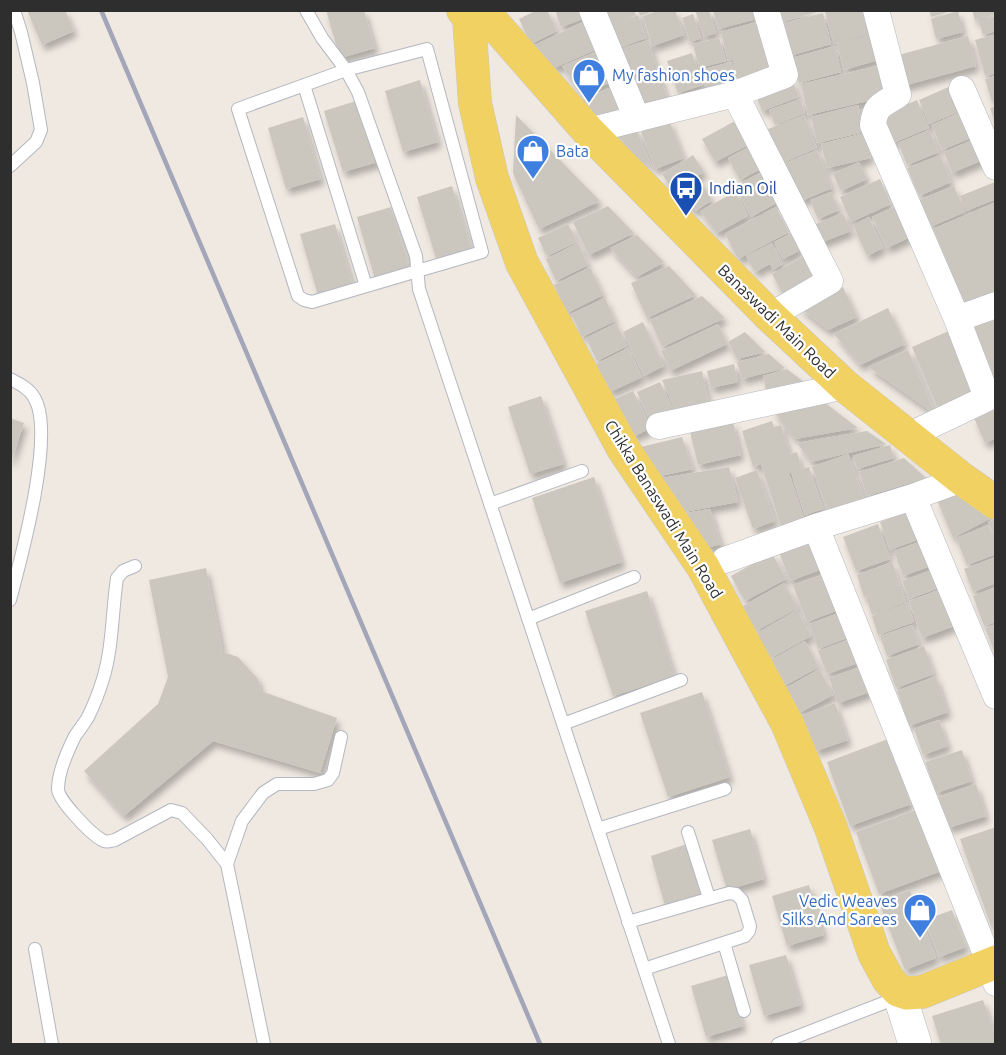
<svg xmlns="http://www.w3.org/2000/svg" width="1006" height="1055" viewBox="0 0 1006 1055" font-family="Ubuntu,sans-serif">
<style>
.building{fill:#cbc7bf;filter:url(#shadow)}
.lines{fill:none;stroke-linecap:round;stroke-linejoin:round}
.service-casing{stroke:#b4b7c1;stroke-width:14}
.minor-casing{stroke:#b4b7c1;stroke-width:27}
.secondary-casing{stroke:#b4b7c1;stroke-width:34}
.primary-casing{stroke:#c9c9c9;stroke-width:34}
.service{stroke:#fff;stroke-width:12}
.minor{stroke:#fff;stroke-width:26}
.secondary{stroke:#fff;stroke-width:33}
.primary{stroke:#f2d163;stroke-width:33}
.rail{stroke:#a3a6b8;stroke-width:4.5}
.labels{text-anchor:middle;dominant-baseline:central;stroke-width:4.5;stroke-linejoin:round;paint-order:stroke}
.shop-label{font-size:16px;fill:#366cbe;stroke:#fff;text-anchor:start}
.transit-label{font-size:16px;fill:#164399;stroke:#fff;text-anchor:start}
.street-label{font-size:16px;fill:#2e2e2e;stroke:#fff}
</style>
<defs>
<filter id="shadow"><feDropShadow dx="3.5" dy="6" stdDeviation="3" flood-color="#0004"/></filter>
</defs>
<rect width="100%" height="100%" fill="#efe9e1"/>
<!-- building -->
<path class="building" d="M27 10H65L74 31 42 45Z
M326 10H364L375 48 340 58Z
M537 10H547L557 31 531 44 519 19Z
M555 10H585L588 17 561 27Z
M599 10H634L636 15 617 23 638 15 646 38 614 50Z
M638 10H654V11L640 16Z
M660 10H675L684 35 652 46 643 16Z
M695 10H709L716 33 704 37Z
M713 10H754L756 19 718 29Z
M778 10H821V11L781 22Z
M832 10H863L870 34 834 44 825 12Z
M929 10H951V11L931 17Z
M972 10H996V14L975 20Z
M958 11 963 32 936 39 931 19Z
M823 13 831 44 789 56 781 24Z
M693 14 701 38 690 42 682 18Z
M996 16V31L983 35 979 21Z
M585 21 597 49 554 68 535 45Z
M757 22 765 51H766L773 73 739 83 733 59 728 61 721 32Z
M996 34V73L985 76 975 40Z
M871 35 878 60 844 70 837 44Z
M968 36 976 66 903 86 895 56Z
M719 38 726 61 699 68 693 44Z
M648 40 657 68 622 79 613 51Z
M835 46 841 72 799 83 792 58Z
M602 49 616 80 582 95 562 66Z
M692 53 703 85 678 93 667 61Z
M731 62 737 85 707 93 701 70Z
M882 65 889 96 808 115 801 84Z
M658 70 668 100 639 109 629 79Z
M996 76V101L992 102 985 79Z
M420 80 438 142 403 152 385 91Z
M792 80 799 97 762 111 755 93Z
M618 84 631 115 601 124 582 100Z
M953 85 963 110 929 124 919 100Z
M800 99 805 113 775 125 769 110Z
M359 100 378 162 343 172 324 111Z
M917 100 929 128 893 143 882 115Z
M858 105 864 132 817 143 811 117Z
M996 106V123H995L990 108Z
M963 111 973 137 942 150 932 125Z
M516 115 600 201 539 229 513 173Z
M804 115 817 148 782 163 768 129Z
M303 117 321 179 286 189 268 128Z
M669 120 684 158 655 169 641 132Z
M735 121 748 145 715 162 702 139Z
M635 127 653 168 612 132Z
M929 130 939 152 907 165 898 143Z
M865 133 871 158 827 168 821 144Z
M977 138 985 159 952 173 944 152Z
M751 146 762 168 740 180 728 158Z
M817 150 832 188 801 201 785 163Z
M693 155 704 172 673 191 662 174Z
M940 155 951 182 919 196 907 168Z
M859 162 867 179 841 191 833 174Z
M762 172 778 202 751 217 735 186Z
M699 179 712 200 696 211 676 194Z
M880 179 891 204 851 222 840 197Z
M995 182 996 199 966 211 960 196Z
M452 186 471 248 436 258 417 197Z
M954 186 965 212 930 227 919 200Z
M735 192 748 216 717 233 700 211Z
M831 192 839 210 818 219 810 200Z
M996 202V294L966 307 933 229Z
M608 206 634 233 589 255 573 222Z
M896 206 910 237 887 248 872 217Z
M391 207 410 268 375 279 357 217Z
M776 207 789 232 738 259 725 234Z
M843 213 851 231 820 243 813 225Z
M869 217 883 248 867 256 853 225Z
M335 224 353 285 318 295 300 234Z
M568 224 577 242 547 256 538 238Z
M792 233 801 250 783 259 774 242Z
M637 235 664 262 637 277 610 248Z
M578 243 588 265 556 281 546 259Z
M772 243 783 264 773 270 770 264 755 272 746 256Z
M806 255 820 279 785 298 772 274Z
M669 266 696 295 647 318 631 283Z
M590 267 603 295 567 313 554 285Z
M843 287 857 317 828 330 799 307Z
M702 296 725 318 662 347 650 320Z
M605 298 615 321 582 337 571 314Z
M888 308 905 344 860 365 834 334Z
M996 313V380L994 381 970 324Z
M643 322 664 366 644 376 623 332Z
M616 323 627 346 597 361 586 338Z
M718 324 727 344 670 371 661 351Z
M951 330 976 390 937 407 912 347Z
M745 332 765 352 737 359 728 342Z
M628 348 642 377 610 392 596 364Z
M908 350 935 414 868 367Z
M769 354 785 368 742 379 737 362Z
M734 364 738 382 711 388 707 371Z
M787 369 809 386 767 395 763 376Z
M702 371 711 411 679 419 662 380Z
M660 382 675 414 652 425 637 392Z
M633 391 651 428 633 437 615 399Z
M541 396 564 464 530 474 508 407Z
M820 399 858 428 795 439 772 409Z
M996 408V438L985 443 974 418Z
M10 418 24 423 11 462H10Z
M772 421 774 427 781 425 790 454 797 452 802 469 809 467 823 509 805 515 791 472 789 473 806 524 783 532 761 464 753 467 742 431Z
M733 422 741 455 698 465 690 432Z
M867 431 886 444 811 462 797 443Z
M682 437 693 469 660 476 641 447Z
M890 445 894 458 857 469 853 456Z
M848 454 866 504 830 517 812 467Z
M904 458 926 478 867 496 859 472Z
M729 467 738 502 684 512 662 478Z
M757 470 775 521 753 529 735 478Z
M594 477 622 562 560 583 532 498Z
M963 488 993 517 953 538 937 500Z
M710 509 721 544 706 548 686 513Z
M915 509 925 537 890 550 880 522Z
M996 519V539L988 522Z
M878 524 890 559 856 571 843 537Z
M988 525 996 544V554L967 565 956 538Z
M814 539 825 568 790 581 779 552Z
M927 539 936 564 903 576 894 551Z
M772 553 786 579 745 601 731 576Z
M996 557V583L973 592 964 569Z
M892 562 900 584 864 597 857 575Z
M206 568 223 652 238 657 258 679 261 691 337 718 320 773 213 741 124 816 84 771 158 704 168 677 149 580Z
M938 568 944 586 909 599 902 581Z
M828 573 841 609 807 622 793 585Z
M784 583 798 608 756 631 743 606Z
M900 585 906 602 872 615 866 597Z
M996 587V622L984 626 973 596Z
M941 589 954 626 922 638 909 601Z
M647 591 675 676 613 696 585 611Z
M907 603 914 622 878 635 872 616Z
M797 610 811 636 771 658 757 633Z
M841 612 850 637 818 649 809 624Z
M996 624V653H995L985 628Z
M912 625 919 644 887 656 880 636Z
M850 639 858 663 827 674 818 651Z
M805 641 819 667 784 686 769 661Z
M924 646 934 674 896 688 886 660Z
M861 667 870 692 838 703 829 678Z
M819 669 833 695 799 713 786 688Z
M936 676 948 712 909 726 897 691Z
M702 692 730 777 668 797 640 713Z
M835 703 848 740 816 751 802 715Z
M939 720 948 746 923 755 914 729Z
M888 739 911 804 850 826 827 762Z
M962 750 972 781 936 793 925 762Z
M976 784 986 816 948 828 938 797Z
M918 809 941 871 879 894 856 832Z
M996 827V925L991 926 960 839Z
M750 829 764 879 727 890 712 840Z
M687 844 702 895 665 906 651 856Z
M809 885 824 935 787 946 772 896Z
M910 890 936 958 905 970 879 902Z
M952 910 966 947 939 957 925 920Z
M786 955 801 1005 764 1016 749 965Z
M728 975 743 1026 706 1037 691 986Z
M983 1000 996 1038V1044H941L932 1016Z"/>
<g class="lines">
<!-- service casing -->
<g class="service-casing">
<path id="service" d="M306 10 322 38 346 70 358 92 416 256 419 289 669 1044
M427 49 482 252 312 302 304 300 298 296 238 109 346 70Z
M304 85 366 286
M10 166 36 142 41 130 33 83 21 32 14 10
M10 379C20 384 30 389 35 399 55 436 21 558 10 600
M490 504 582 471
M135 566 123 571 117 578C112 611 113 646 103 679 99 692 94 705 88 717 84 724 79 730 75 736 68 750 58 773 58 789 58 800 91 834 102 840 106 843 110 841 115 840L171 810 182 813 207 839 227 864 264 1044
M528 619 634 577
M563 724 681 680
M598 829 725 789
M688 832 709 898
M227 864 242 821 263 793 277 784H314L328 780 333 773 341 737
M628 922 729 893 736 894 742 900 750 926 749 931 745 936 644 969
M724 943 744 1011
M35 949 52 1044
M778 1044 899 997"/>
</g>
<!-- minor casing -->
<g class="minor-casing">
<path id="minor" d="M592 10 637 119
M876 10 898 95C882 105 875 105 873 125L957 319 987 397
M962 89 996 167
M735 94 830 281 770 316
M588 131 735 94 785 75 766 10
M957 319 996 305
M659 426 845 386
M908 436 996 394
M913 497 996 696
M816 527 990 964 996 983
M725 560 816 527 913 497 962 479"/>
</g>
<!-- secondary casing -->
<g class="secondary-casing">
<path id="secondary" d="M898 990 915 1044"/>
</g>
<!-- primary casing -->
<g class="primary-casing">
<path id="primary" d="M463 10 469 18 475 103 492 178 522 263 624 450 703 567 787 723 831 828 874 953 888 979 898 990 907 993 922 992 996 962
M482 10 588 131 770 316 845 386 962 479 996 503"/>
</g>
<!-- service -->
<use href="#service" class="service"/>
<!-- minor -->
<use href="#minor" class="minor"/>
<!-- secondary -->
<use href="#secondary" class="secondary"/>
<!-- primary -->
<use href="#primary" class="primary"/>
<!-- rail -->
<path class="rail" d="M101 10 540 1044"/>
</g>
<!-- icons -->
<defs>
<g id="shop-pin" transform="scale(1.725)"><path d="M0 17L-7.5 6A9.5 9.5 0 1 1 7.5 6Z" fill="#3f7fe0" stroke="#fff"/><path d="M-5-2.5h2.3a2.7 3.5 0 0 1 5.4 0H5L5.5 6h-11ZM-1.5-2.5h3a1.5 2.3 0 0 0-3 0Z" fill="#fff"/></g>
<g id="bus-pin" transform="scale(1.725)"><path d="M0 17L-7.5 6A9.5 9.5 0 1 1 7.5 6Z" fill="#1a4fb4" stroke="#fff"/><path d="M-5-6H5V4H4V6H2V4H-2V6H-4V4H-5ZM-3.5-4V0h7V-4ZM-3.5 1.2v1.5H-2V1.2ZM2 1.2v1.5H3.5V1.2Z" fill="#fff"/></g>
</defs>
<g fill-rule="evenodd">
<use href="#shop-pin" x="589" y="75"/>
<use href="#shop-pin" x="533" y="151"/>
<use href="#bus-pin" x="686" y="188"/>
<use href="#shop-pin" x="920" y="910"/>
</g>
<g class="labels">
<!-- shop labels -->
<g class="shop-label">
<text x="612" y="75">My fashion shoes</text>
<text x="556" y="151">Bata</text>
<text x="897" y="901" text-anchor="end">Vedic Weaves<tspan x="897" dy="18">Silks And Sarees</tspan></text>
</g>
<!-- transit labels -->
<g class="transit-label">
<text x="709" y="188">Indian Oil</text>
</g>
<!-- street labels -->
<g class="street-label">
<text transform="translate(777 321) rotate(44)">Banaswadi Main Road</text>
<text transform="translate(664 509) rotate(58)">Chikka Banaswadi Main Road</text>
</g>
</g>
<!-- border -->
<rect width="1006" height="1055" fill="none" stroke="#2e2e2e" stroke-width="24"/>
</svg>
